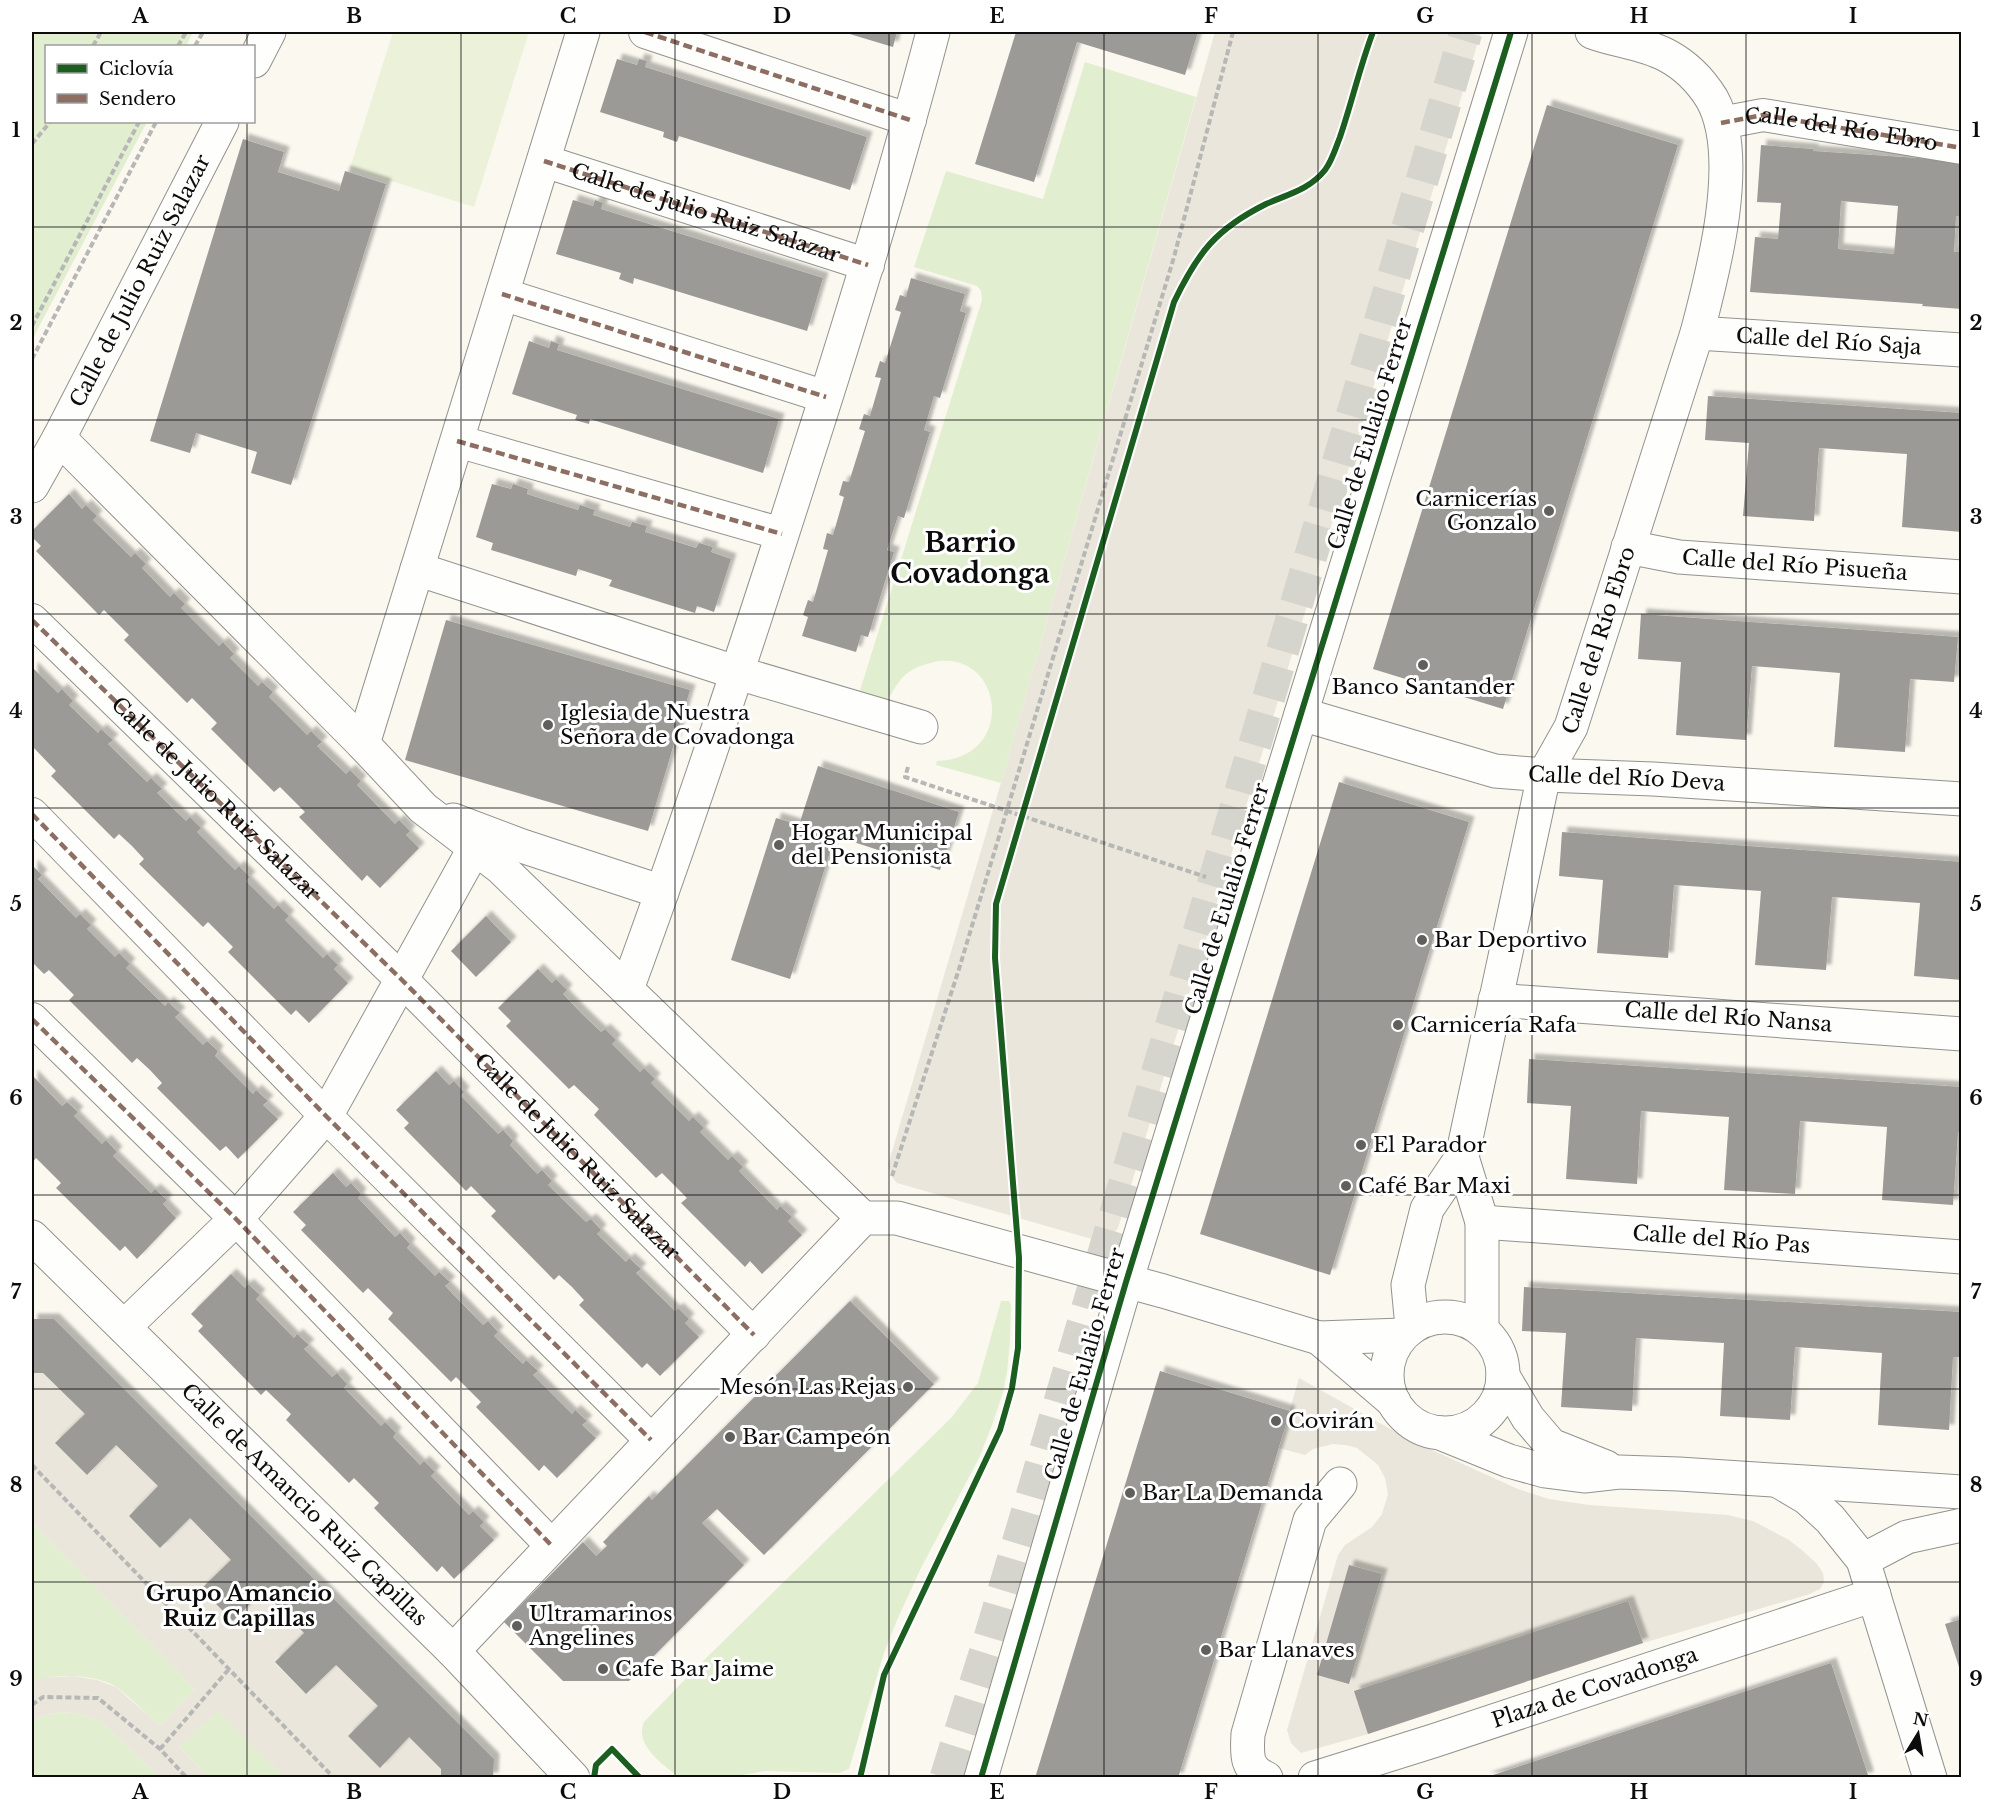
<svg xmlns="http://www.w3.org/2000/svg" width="1993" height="1809" viewBox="0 0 1993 1809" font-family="'Libre Baskerville',serif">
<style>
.green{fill:#e2eed0}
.pitch{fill:#ecf2da}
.plaza{fill:#eae6dc}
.building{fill:#9c9a96;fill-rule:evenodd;filter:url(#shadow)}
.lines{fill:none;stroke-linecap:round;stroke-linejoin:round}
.primary-tunnel{stroke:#d6d5cd;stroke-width:33;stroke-dasharray:33 16;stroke-linecap:butt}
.pedestrian-casing{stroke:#93928e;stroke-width:34}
.minor-casing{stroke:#93928e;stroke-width:35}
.path{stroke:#b7b7b5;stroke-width:4;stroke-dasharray:6 3;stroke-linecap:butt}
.pedestrian{stroke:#fefefd;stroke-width:32}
.minor{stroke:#fefefd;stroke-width:33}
.quiet{stroke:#8d6e63;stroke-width:4.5;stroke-dasharray:9 4.5;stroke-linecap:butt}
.cycleway-casing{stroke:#fff;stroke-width:10}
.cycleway{stroke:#1b5e20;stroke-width:6}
.grid{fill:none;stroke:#0c0c0c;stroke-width:1.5;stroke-opacity:0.55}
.poi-dot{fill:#5f5f5b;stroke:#fff;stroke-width:2}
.labels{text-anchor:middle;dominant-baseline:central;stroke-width:6;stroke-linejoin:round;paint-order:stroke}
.street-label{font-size:21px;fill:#0c0c0c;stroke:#fff}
.poi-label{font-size:21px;fill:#0c0c0c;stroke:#fff;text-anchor:start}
.neighbourhood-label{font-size:22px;font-weight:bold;fill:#0c0c0c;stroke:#fff}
.district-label{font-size:27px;font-weight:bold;fill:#0c0c0c;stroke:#fff}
.neatline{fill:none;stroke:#0c0c0c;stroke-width:2}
.grid-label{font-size:20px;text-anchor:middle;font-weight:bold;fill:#0c0c0c}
</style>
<defs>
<filter id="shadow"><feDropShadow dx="5.5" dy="-5.5" stdDeviation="1.5" flood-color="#0004"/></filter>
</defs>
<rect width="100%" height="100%" fill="#faf8ef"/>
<!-- green -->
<path class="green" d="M32 32H193L186 46H46V122H147L32 340Z
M1085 62 1196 97 1001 783 936 765 937 761C1015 759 1005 654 939 661 928 663 914 667 905 675 897 682 893 693 886 701L857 700 982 300 981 291 977 286 914 267 946 171 1043 199Z
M1001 1301H1009L1011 1305 1010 1341 1007 1372 1003 1392 992 1425 979 1458 921 1568 897 1620 884 1653 849 1769 839 1773 766 1771 725 1778 679 1777C663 1765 634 1745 644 1722L695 1669 951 1418 978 1383Z
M32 1523 195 1689 160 1726C146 1714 133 1700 118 1688 98 1674 52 1672 32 1683Z
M218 1710 284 1777H208L179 1747Z
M61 1712 81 1714 99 1720 160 1777 32 1778V1723L42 1716Z"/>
<!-- pitch -->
<path class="pitch" d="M393 32H529L474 207 350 168Z"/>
<!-- plaza -->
<path class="plaza" d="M1215 32H1481L1118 1228 1113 1234 1102 1242 897 1183 892 1177 888 1165 1001 783Z
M32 1373H43L85 1414 56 1444 87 1475 116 1445 158 1486 129 1516 160 1548 190 1518 231 1560 202 1590 233 1621 263 1591 304 1633 275 1663 306 1694 336 1665 378 1706 348 1736 380 1767 409 1737 441 1769V1777H284L218 1711 179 1747 208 1777H160L99 1720 81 1714 61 1712 42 1716 32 1723V1683L41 1678 73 1676 97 1680 116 1687 160 1726 195 1689 32 1523Z
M1299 1378 1412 1441 1518 1489 1549 1499 1589 1505 1728 1515 1753 1521 1789 1540 1803 1551 1817 1564 1823 1573 1824 1582 1820 1589 1810 1594 1643 1643 1368 1734 1301 1753 1291 1743 1287 1730 1338 1555 1345 1545 1372 1527 1382 1514 1388 1494 1385 1478 1378 1465 1357 1448 1345 1445 1333 1444 1313 1449 1305 1455 1279 1448Z"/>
<!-- building -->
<path class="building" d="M843 32H897L893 47Z
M1016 32H1198L1185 75 1077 42 1034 182 975 164Z
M617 59 637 65 639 59 647 61 645 67 867 137 850 190 679 136 677 142 663 137 664 132 600 112Z
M1547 105 1678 145 1503 709 1373 669Z
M243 139 284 152 278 172 339 191 345 171 386 184 291 485 251 473 257 452 196 433 190 453 150 441Z
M1761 145 1813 149V151L1962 161V217L1956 216 1954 252H1962V309L1922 306 1923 304 1750 292 1755 237 1778 239 1781 203 1757 202ZM1841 201 1898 206 1894 254 1838 249Z
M573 200 593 206 595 200 603 203 601 209 823 278 807 331 634 278 633 284 619 279 621 273 556 254Z
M911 278 965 294 960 311 966 313 940 398 934 396 924 430 930 432 904 518 898 516 887 550 894 552 868 637 861 635 856 652 802 636 808 617 803 615 808 600 813 602 828 550 823 549 827 533 833 535 844 497 839 495 843 481 849 482 865 431 859 429 864 414 870 416 881 378 875 377 880 361 885 363 901 312 895 310 900 295 906 297Z
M529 341 549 348 551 341 559 344 557 350 779 419 763 473 590 419 589 424 575 420 577 415 512 394Z
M1708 396 1962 413V532L1902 527 1907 454 1819 448 1814 521 1743 516 1749 443 1705 440Z
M492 484 511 489 513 484 528 489 527 494 542 499 578 510 580 505 595 510 593 515 630 527 632 522 647 526 645 532 655 535 696 548 699 543 713 547 711 552 731 559 714 612 697 606 695 613 609 586 612 580 578 569 576 576 491 550 493 543 476 537Z
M69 494 82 509 86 505 97 516 93 520 131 557 135 553 146 564 142 568 170 597 174 593 185 604 181 608 219 646 223 642 234 654 230 658 258 686 262 682 273 692 269 697 307 735 311 731 322 742 317 746 346 774 350 770 361 781 357 785 395 824 399 820 410 831 406 835 419 848 380 888 367 875 362 881 299 817 305 812 280 787 274 792 211 729 217 723 192 698 187 703 124 640 129 635 104 610 99 615 36 551 41 546 32 537V531Z
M1641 614 1958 637 1954 682 1910 679 1905 752 1834 747 1840 673 1752 666 1746 740 1676 735 1681 662 1638 659Z
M446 620 690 690 648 831 405 760Z
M32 667 58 693 62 689 73 701 69 705 98 733 101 729 113 740 108 744 147 782 151 778 162 789 157 793 186 821 190 817 201 828 197 832 235 870 239 866 250 877 246 881 274 909 278 905 289 916 285 920 323 958 327 954 338 965 334 969 348 983 309 1023 296 1010 291 1015 228 952 233 947 208 922 203 927 139 864 144 859 132 846 119 834 114 839 51 776 56 771 32 746Z
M818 766 959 812 940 870 835 836 790 979 731 960 776 818 799 825Z
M1339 782 1469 822 1330 1275 1200 1234Z
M1562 832 1962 862V980L1914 976 1920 903 1832 897 1826 970 1755 965 1761 891 1674 885 1668 958 1597 953 1603 880 1559 876Z
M32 865 42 875 38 879 76 918 80 914 91 925 87 929 115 957 119 953 130 964 126 968 165 1006 168 1002 180 1013 175 1017 203 1045 207 1041 218 1051 215 1056 253 1094 256 1090 268 1101 263 1105 278 1119 238 1159 226 1146 220 1151 157 1088 162 1083 150 1070 137 1058 132 1063 69 1000 74 995 49 970 44 974 32 962Z
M486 916 511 942 476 977 451 951Z
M538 969 552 983 556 979 567 990 563 994 582 1014 601 1032 605 1029 616 1040 612 1044 640 1072 644 1068 655 1079 651 1083 689 1121 693 1117 704 1128 700 1132 728 1160 732 1156 743 1167 739 1171 777 1210 780 1206 792 1217 788 1221 802 1235 762 1274 750 1261 745 1267 681 1203 687 1198 662 1173 656 1178 594 1115 599 1109 574 1085 569 1089 506 1026 511 1021 498 1008Z
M1529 1059 1962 1087V1132H1958L1953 1205 1882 1200 1887 1127 1843 1124 1800 1121 1795 1194 1724 1190 1729 1117 1641 1111 1637 1184 1566 1179 1571 1106 1527 1103Z
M436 1071 449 1085 454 1081 464 1092 461 1096 498 1134 503 1130 513 1141 510 1145 537 1174 542 1170 552 1181 548 1185 586 1222 591 1219 601 1230 597 1234 626 1262 629 1258 641 1269 636 1273 675 1311 678 1308 689 1319 685 1323 699 1337 660 1376 647 1363 642 1368 579 1305 584 1300 572 1287 559 1275 554 1280 491 1216 496 1211 471 1186 466 1191 404 1128 409 1123 396 1110Z
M32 1075 62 1106 67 1102 78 1112 74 1116 102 1144 106 1140 117 1152 113 1156 151 1193 155 1189 167 1200 163 1204 176 1218 137 1259 125 1246 120 1251 56 1188 61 1183 36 1158 32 1163Z
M333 1173 346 1187 351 1183 361 1194 358 1198 395 1237 400 1233 410 1244 407 1248 435 1276 439 1272 450 1282 445 1286 483 1325 488 1321 498 1332 494 1336 523 1364 526 1360 538 1371 533 1375 572 1414 575 1410 587 1421 582 1425 596 1438 557 1478 544 1465 539 1471 476 1407 481 1402 456 1377 451 1382 388 1319 393 1313 368 1288 363 1293 301 1230 306 1225 293 1212Z
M231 1274 245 1288 248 1284 260 1295 256 1299 294 1338 297 1334 309 1345 304 1349 332 1377 337 1373 347 1384 344 1388 381 1426 385 1422 396 1433 393 1437 420 1465 424 1461 435 1472 431 1476 469 1515 473 1511 484 1522 480 1526 494 1540 454 1579 442 1566 437 1572 374 1508 379 1503 354 1478 349 1483 286 1420 291 1414 266 1390 261 1395 198 1331 203 1326 191 1314Z
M1524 1287 1962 1312V1357H1953L1949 1430 1878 1425 1882 1353 1795 1347 1790 1420 1720 1416 1724 1343 1636 1338 1632 1411 1561 1407 1566 1333 1522 1331Z
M850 1301 934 1384 764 1555 717 1509 702 1523 744 1565 629 1681H563L504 1622 583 1542 596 1556 607 1546 603 1542 649 1496 652 1500Z
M32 1319H54L494 1759 493 1778H441V1769L409 1737 380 1768 348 1736 378 1706 336 1665 306 1694 275 1662 304 1633 263 1591 233 1621 201 1589 231 1560 190 1518 160 1548 129 1516 158 1486 116 1445 87 1475 55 1443 85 1414 43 1373H32Z
M1160 1371 1290 1411 1272 1470 1178 1778H1035Z
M1349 1565 1382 1574 1349 1684 1317 1675Z
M1628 1601 1643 1643 1368 1734 1354 1691Z
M1962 1619V1673H1961L1945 1624Z
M1831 1663 1868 1775 1867 1778H1484Z"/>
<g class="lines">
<!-- primary-tunnel -->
<path class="primary-tunnel" d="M946 1778 990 1638 1466 32"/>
<!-- pedestrian casing -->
<g class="pedestrian-casing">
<g id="pedestrian">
<path d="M645 32 910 120"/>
<path id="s1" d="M1721 123 1763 115 1962 148"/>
<path d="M544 161 868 265"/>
<path d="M502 294 826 397"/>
<path d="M457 441 782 534"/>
<path d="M32 620 401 979 754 1335"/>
<path d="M32 814 326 1116 651 1440"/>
<path d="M32 1019 236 1219 551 1545"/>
</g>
</g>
<!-- minor casing -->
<g class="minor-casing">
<g id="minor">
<path d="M254 61 269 32"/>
<path id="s2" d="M1697 333 1962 350"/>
<path d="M59 438 363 744 423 808 501 868 863 1218H897L1163 1291 1319 1338 1402 1335"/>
<path id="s3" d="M32 486 59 438 222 122"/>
<path id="s4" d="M1628 547 1679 557 1962 577"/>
<path d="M417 569 738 673 921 727"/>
<path id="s5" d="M1301 714 1495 771 1544 775 1653 779 1962 799"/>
<path d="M363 744 583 32"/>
<path d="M453 820 522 846 662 892"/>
<path d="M627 989C691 815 749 639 805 463 851 320 895 177 933 32"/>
<path id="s6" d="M1495 1000 1962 1034"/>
<path d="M1462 1157 1482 1222V1330"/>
<path id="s7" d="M1482 1222 1962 1257"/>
<path id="s8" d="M32 1237 453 1651 573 1778"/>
<circle cx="1445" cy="1375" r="58"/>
<path d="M124 1327 236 1219 326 1116 474 849"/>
<path id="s9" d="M1412 1327 1408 1285 1427 1209 1462 1157 1544 775 1571 727 1697 333C1713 273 1744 157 1712 99 1701 81 1685 65 1666 55 1643 43 1616 41 1592 32"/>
<path d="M1319 1338 1394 1402"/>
<path d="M1503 1376 1528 1418 1551 1445 1606 1467"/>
<path d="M1440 1433 1509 1461 1545 1471 1584 1476 1619 1472 1679 1474 1962 1492"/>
<path d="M1780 1482 1807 1498 1830 1519 1863 1560 1930 1778"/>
<path d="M1863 1560 1907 1537 1962 1525"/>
<path d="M453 1651 863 1218"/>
<path d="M981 1778 1126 1282 1511 32"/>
<path d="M1266 1778C1245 1769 1247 1753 1248 1734L1310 1520 1340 1484"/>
<path id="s10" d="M1315 1778 1433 1741 1874 1595"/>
</g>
</g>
<!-- path -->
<path class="path" d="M93 46 101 32
M178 46 186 32
M195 46 203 32
M32 144 50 122
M32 326 139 122
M32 359 156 122
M908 767 905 777 1206 877
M892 1176 959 969 1174 257 1233 32
M32 1465 334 1778
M32 1705 43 1697 98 1698 160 1749 187 1778
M160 1749 229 1669"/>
<!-- pedestrian -->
<use href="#pedestrian" class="pedestrian"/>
<!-- minor -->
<use href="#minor" class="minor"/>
<!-- quiet -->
<g class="quiet">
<path d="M645 32 910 120"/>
<path d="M1721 123 1763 115 1962 148"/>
<path id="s11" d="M544 161 868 265"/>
<path d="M502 294 826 397"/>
<path d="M457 441 782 534"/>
<path id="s12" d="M32 620 401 979 754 1335"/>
<path d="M32 814 326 1116 651 1440"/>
<path d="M32 1019 236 1219 551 1545"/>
</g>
<!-- cycleway casing -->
<g class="cycleway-casing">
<path id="cycleway" d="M594 1778 596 1765 612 1749 640 1778
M860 1778 884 1675 1000 1430 1012 1388 1018 1348 1019 1258 995 958 996 904 1174 302C1198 252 1216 229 1266 204 1288 194 1309 190 1325 170 1332 161 1336 147 1340 137 1352 102 1360 66 1373 32
M981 1778 1126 1282 1511 32"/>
</g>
<!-- cycleway -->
<use href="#cycleway" class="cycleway"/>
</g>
<!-- grid -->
<path class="grid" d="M247 32V46M461 32V1778M675 32V1778M889 32V1778M1104 32V1778M1318 32V1778M1532 32V1778M1746 32V1778M247 122V1778M32 227H1962M32 420H1962M32 614H1962M32 808H1962M32 1001H1962M32 1195H1962M32 1389H1962M32 1582H1962"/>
<!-- markers -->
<g class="poi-dot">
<circle cx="1549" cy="511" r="6"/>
<circle cx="1423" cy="665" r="6"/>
<circle cx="548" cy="725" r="6"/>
<circle cx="779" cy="845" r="6"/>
<circle cx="1422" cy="940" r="6"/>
<circle cx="1398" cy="1025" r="6"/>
<circle cx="1361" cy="1145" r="6"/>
<circle cx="1346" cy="1186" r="6"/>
<circle cx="908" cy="1387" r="6"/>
<circle cx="1276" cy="1421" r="6"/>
<circle cx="730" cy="1437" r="6"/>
<circle cx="1130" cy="1493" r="6"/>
<circle cx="517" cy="1626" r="6"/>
<circle cx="1206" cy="1650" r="6"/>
<circle cx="603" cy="1669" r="6"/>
</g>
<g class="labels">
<!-- street labels -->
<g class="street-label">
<text stroke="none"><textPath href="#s1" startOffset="122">Calle del Río Ebro</textPath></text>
<text stroke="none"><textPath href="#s11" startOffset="170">Calle de Julio Ruiz Salazar</textPath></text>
<text stroke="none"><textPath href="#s3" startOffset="232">Calle de Julio Ruiz Salazar</textPath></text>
<text stroke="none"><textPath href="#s2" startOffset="132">Calle del Río Saja</textPath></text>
<text transform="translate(1370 434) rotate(-73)">Calle de Eulalio Ferrer</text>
<text stroke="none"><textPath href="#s4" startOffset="168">Calle del Río Pisueña</textPath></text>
<text stroke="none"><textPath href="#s9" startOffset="720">Calle del Río Ebro</textPath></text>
<text stroke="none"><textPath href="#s5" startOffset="334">Calle del Río Deva</textPath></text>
<text stroke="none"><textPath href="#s12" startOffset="256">Calle de Julio Ruiz Salazar</textPath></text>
<text transform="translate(1227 899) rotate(-73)">Calle de Eulalio Ferrer</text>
<text stroke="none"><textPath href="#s6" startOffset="234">Calle del Río Nansa</textPath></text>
<text stroke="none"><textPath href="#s12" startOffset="765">Calle de Julio Ruiz Salazar</textPath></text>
<text stroke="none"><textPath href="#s7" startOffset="240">Calle del Río Pas</textPath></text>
<text transform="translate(1085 1364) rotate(-74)">Calle de Eulalio Ferrer</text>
<text stroke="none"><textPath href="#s8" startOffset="382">Calle de Amancio Ruiz Capillas</textPath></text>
<text stroke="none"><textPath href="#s10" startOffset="294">Plaza de Covadonga</textPath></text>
</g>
<!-- poi labels -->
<g class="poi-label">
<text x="1537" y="499" text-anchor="end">Carnicerías<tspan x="1537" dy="24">Gonzalo</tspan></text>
<text x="1423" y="687" text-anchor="middle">Banco Santander</text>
<text x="560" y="713">Iglesia de Nuestra<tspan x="560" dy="24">Señora de Covadonga</tspan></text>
<text x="791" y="833">Hogar Municipal<tspan x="791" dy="24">del Pensionista</tspan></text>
<text x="1434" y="940">Bar Deportivo</text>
<text x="1410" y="1025">Carnicería Rafa</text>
<text x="1373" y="1145">El Parador</text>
<text x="1358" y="1186">Café Bar Maxi</text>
<text x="896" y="1387" text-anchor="end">Mesón Las Rejas</text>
<text x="1288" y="1421">Covirán</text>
<text x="742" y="1437">Bar Campeón</text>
<text x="1142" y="1493">Bar La Demanda</text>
<text x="529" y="1614">Ultramarinos<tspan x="529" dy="24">Angelines</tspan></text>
<text x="1218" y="1650">Bar Llanaves</text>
<text x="615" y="1669">Cafe Bar Jaime</text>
</g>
<!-- neighbourhood labels -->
<g class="neighbourhood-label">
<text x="239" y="1593">Grupo Amancio<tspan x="239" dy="25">Ruiz Capillas</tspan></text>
</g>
<!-- district labels -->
<g class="district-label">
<text x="970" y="542">Barrio<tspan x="970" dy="31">Covadonga</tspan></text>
</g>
</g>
<!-- border -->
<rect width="1993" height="1809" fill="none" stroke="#ffffff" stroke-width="66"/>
<!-- legend -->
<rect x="45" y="45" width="210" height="78" fill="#ffffff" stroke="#9e9e9e" stroke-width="1.5"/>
<rect x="57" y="64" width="30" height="9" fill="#1b5e20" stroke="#9e9e9e" stroke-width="1.5"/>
<text x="99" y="75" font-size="18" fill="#0c0c0c">Ciclovía</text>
<rect x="57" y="94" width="30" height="9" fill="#8d6e63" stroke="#9e9e9e" stroke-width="1.5"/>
<text x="99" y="105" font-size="18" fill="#0c0c0c">Sendero</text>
<!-- north arrow -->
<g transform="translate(1918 1734) rotate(11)" stroke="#ffffff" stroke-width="4.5" paint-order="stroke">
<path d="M0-4.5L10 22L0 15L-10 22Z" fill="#0c0c0c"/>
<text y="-9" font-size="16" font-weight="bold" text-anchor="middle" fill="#0c0c0c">N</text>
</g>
<rect x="33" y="33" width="1927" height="1743" class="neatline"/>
<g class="grid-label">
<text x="140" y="23">A</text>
<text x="354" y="23">B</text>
<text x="568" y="23">C</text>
<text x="782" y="23">D</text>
<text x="997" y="23">E</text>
<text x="1211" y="23">F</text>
<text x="1425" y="23">G</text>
<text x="1639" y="23">H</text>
<text x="1853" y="23">I</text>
<text x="16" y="137">1</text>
<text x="1976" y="137">1</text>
<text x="16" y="330">2</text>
<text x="1976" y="330">2</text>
<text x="16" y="524">3</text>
<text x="1976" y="524">3</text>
<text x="16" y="718">4</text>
<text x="1976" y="718">4</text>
<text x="16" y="911">5</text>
<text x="1976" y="911">5</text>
<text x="16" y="1105">6</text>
<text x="1976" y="1105">6</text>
<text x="16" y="1299">7</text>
<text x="1976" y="1299">7</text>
<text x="16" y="1492">8</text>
<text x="1976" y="1492">8</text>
<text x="16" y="1686">9</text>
<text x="1976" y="1686">9</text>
<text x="140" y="1799">A</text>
<text x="354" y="1799">B</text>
<text x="568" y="1799">C</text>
<text x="782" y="1799">D</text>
<text x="997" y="1799">E</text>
<text x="1211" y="1799">F</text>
<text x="1425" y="1799">G</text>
<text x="1639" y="1799">H</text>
<text x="1853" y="1799">I</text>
</g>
</svg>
